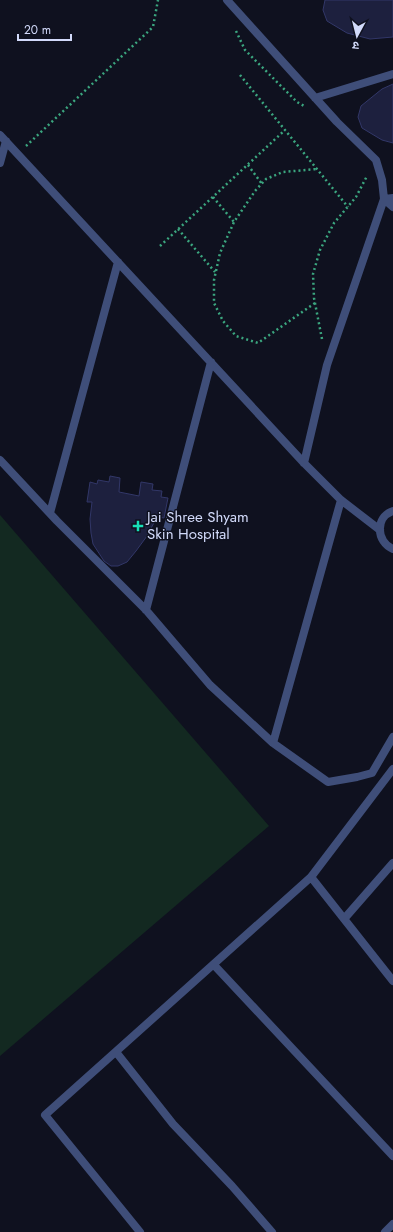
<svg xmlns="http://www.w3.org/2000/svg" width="393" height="1232" viewBox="0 0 393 1232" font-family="Jost,'Noto Sans Devanagari',sans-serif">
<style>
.green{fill:#132921}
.building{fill:#1d203e;stroke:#323768}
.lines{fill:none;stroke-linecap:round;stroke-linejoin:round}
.path{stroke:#3ba67f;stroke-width:2.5;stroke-dasharray:2 3;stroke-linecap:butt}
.minor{stroke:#3f4e79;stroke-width:8}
.poi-dot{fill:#18e0b8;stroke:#0f111f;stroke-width:1.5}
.labels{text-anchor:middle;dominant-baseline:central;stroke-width:3;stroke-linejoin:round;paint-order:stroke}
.poi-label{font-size:15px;fill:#d2dafa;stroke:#0f111f;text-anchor:start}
</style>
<rect width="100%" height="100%" fill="#0f111f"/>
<!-- green -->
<path class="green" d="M0 515 269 826 0 1056Z"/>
<!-- building -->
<path class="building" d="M325 0H393V37L370 39 347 33 327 21 323 10Z
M393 84V143L382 140 362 128 358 117 361 106 382 89Z
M110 476 120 478 119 492 139 496 141 482 153 484 152 490 162 491 161 497 168 498 164 518 157 517 147 536 136 551 127 562 118 566H111L104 561 93 544 91 533 90 519 92 502H87L90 482 97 484 98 480 109 482Z"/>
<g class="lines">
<!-- path -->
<path class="path" d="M236 31 245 50 297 102 304 106
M240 75 348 207
M26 146 153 27 158 0
M248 165 262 184
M213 197 234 222
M178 229 215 272
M160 246 285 130
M315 303 258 343 236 336 223 321 214 303V280L220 253 234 222 255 191 266 179 283 172 317 169
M322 339 314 298 313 274 320 250 334 223 356 197 367 176"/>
<!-- minor -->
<path class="minor" d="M227 0 337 122 376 160 382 180 384 199 393 198
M315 98 393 74
M0 135 304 463 341 500 380 530
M0 163 6 141
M0 460 57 521 146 610 210 685 273 743 328 782 357 777 372 773 393 737
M304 463 327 365 384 199 393 207
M393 511C375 517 376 542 393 549
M50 513 118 262
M146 610 211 362
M273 743 341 500
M311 877 393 981
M344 919 393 863
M214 965 393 1156
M116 1052 173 1124 232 1186 272 1232
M140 1232 45 1115 311 877 393 769
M385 1232 393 1224"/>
</g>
<!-- markers -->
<path class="poi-dot" d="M136 520h4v4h4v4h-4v4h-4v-4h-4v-4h4z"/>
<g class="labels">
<!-- poi labels -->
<g class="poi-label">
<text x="147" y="517">Jai Shree Shyam<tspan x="147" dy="17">Skin Hospital</tspan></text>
</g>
</g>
<!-- north arrow -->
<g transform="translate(357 36) rotate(187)" stroke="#0f111f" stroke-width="3" paint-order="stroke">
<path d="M0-3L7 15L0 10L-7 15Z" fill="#d2dafa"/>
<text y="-6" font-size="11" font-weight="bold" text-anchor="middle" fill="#d2dafa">उ</text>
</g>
<!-- scale -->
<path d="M18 34v6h53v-6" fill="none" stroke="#d2dafa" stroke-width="2"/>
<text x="24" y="34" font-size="12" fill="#d2dafa" stroke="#0f111f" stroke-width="3" paint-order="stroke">20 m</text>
</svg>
